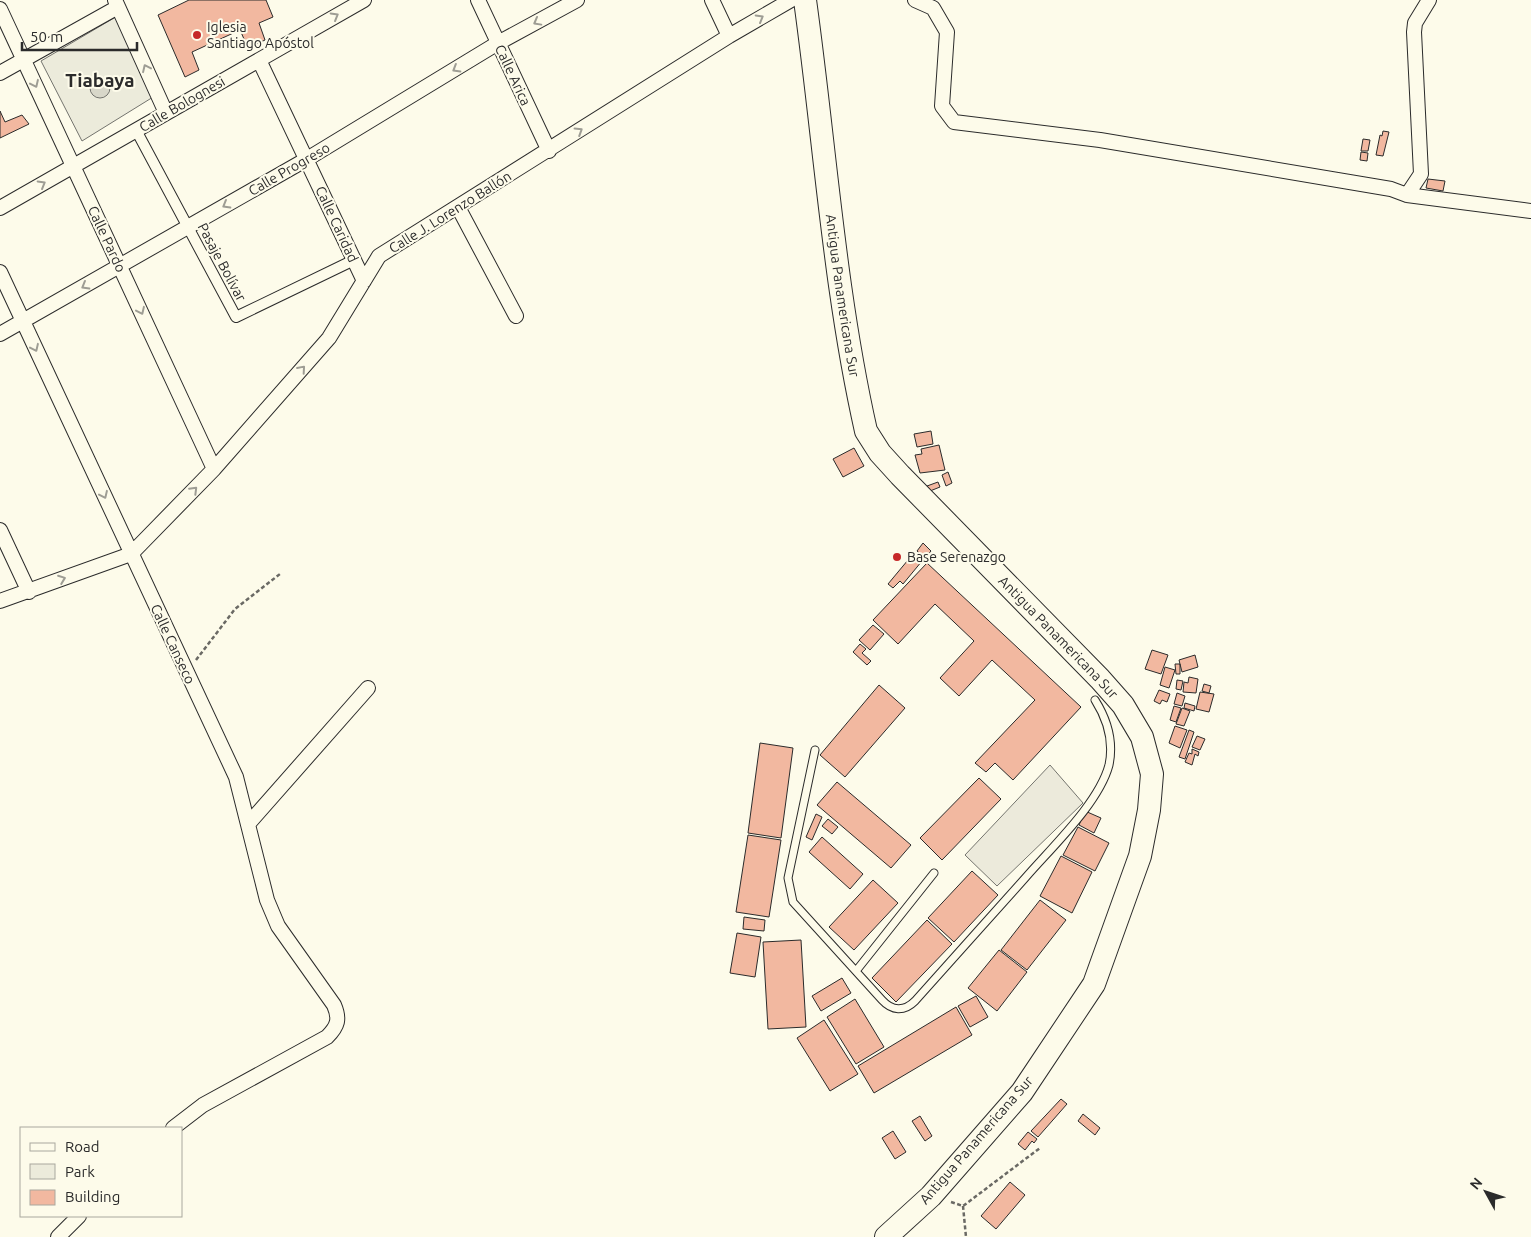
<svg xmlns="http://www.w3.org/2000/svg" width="1531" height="1237" viewBox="0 0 1531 1237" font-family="Ubuntu,sans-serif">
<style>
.green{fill:#ecebdb;stroke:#74746e}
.parking{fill:#eceadb;stroke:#74746e}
.water{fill:#d8d7c9;stroke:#74746e}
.building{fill:#f2b8a0;stroke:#2b2b2b}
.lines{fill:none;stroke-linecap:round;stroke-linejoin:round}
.service-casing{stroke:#2b2b2b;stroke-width:9}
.pedestrian-casing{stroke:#2b2b2b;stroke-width:12}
.minor-casing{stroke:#2b2b2b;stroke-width:16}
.primary-casing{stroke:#2b2b2b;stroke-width:24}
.path{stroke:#6a6964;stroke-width:2.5;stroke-dasharray:4 2.5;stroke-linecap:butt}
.service{stroke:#fdfbea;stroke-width:7}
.pedestrian{stroke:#fdfbea;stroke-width:10}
.minor{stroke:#fdfbea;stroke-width:14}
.primary{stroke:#fdfbea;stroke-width:22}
.oneway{stroke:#9e9d94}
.poi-dot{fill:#c62828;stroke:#fdfbea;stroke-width:2}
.labels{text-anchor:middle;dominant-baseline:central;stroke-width:4;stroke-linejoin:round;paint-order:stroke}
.poi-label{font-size:14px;fill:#2b2b2b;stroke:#fdfbea;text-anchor:start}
.street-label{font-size:14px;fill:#2b2b2b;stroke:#fdfbea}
.district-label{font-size:19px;font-weight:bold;fill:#2b2b2b;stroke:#fdfbea}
</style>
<rect width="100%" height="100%" fill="#fdfbea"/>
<!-- green -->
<path class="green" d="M119 15 158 94 82 141 41 61Z"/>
<!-- parking -->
<path class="parking" d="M1050 765 1083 803 997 886 965 855Z"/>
<!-- water -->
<path class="water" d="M90 88a10 10 0 1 1 20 0a10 10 0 1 1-20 0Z"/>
<!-- building -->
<path class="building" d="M189 0H266L273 17 259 23 265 40 248 48 240 30 192 52 199 70 185 77 158 15Z
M0 111 5 122 22 115 29 124 0 138Z
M1383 131 1389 132 1383 156 1376 155 1380 135 1382 136Z
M1363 139 1370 140 1368 151H1361Z
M1361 152 1368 153 1367 161 1360 160Z
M1428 179 1445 181 1443 191 1426 188Z
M931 431 933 444 917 447 914 434Z
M939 445 945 470 920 473 915 455 922 454 921 449Z
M854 448 864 466 843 477 833 459Z
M948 472 952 483 946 486 942 475Z
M938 482 940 487 930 491 927 486Z
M923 543 931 551 925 558 917 551Z
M913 554 922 561 903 584 900 581 893 588 888 584Z
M927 563 1081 707 1013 780 995 763 986 772 975 763 1035 700 992 660 959 696 940 678 974 641 935 604 898 644 873 620Z
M873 625 884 634 870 650 859 640Z
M860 644 866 649 862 653 871 661 867 665 853 652Z
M1152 650 1168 655 1161 674 1145 669Z
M1195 655 1198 667 1182 672 1179 660Z
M1175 664H1180V674H1176Z
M1165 667 1175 670 1169 688 1160 685Z
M1189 677 1198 679 1196 693 1183 692 1184 682 1188 683Z
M1177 680 1183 681 1181 690 1176 689Z
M1204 684 1211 686 1209 693 1202 691Z
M879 685 905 708 845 777 820 755Z
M1159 690 1170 694 1167 702 1162 700 1160 704 1154 701Z
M1200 692 1214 694 1209 712 1196 709Z
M1177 693 1185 696 1182 706 1174 704Z
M1185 703 1195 706 1194 711 1184 708Z
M1174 706 1181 708 1176 722 1170 720Z
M1182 708 1190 711 1184 726 1176 724Z
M1175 726 1187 730 1180 748 1169 743Z
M1189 730 1194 732 1185 759 1179 757Z
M1197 736 1205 739 1200 750 1192 747Z
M760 743 793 748 781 838 748 833Z
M1192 749 1199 752 1198 756 1195 754 1192 765 1185 762 1189 753 1192 754Z
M979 778 1001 799 942 860 920 838Z
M837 782 911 845 891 868 817 805Z
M1085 811 1101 818 1094 833 1079 825Z
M816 814 822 817 812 840 806 837Z
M828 819 838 827 832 834 822 826Z
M1078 827 1109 843 1095 871 1063 855Z
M748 835 781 840 769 917 736 912Z
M822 837 863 874 850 889 809 852Z
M1061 856 1092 872 1072 913 1040 896Z
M972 871 998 895 954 942 928 918Z
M873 880 898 903 854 950 829 927Z
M1040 900 1066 920 1027 970 1001 950Z
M744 917 765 920 764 931 743 929Z
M927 920 952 944 896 1002 872 978Z
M737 933 761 937 755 977 730 973Z
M801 940 806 1027 768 1029 763 942Z
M999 950 1027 972 997 1011 968 988Z
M842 978 851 993 821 1011 812 996Z
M976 996 988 1017 970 1027 958 1006Z
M855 999 884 1047 856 1064 827 1017Z
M956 1007 972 1035 874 1093 858 1066Z
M824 1020 858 1074 830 1091 797 1038Z
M1061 1099 1067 1104 1038 1137 1031 1131Z
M1083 1114 1100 1128 1095 1135 1078 1121Z
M920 1116 932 1136 925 1141 912 1121Z
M893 1131 906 1152 895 1159 882 1138Z
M1028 1132 1037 1139 1034 1143 1032 1141 1025 1150 1018 1144Z
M1010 1182 1025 1195 996 1229 981 1216Z"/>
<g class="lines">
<!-- service casing -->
<g class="service-casing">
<path id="service" d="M815 750 788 878 793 902 882 1000C892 1011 904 1012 915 1001 952 960 989 918 1026 877 1052 847 1099 803 1109 765 1114 741 1107 719 1095 700
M856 971 934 873"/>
</g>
<!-- pedestrian casing -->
<g class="pedestrian-casing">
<path id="pedestrian" d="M136 130 236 317 354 260"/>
</g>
<!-- minor casing -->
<g class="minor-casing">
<path id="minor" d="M115 0 166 113
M478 0 549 151
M712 0 729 36
M915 0 933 8 947 32 942 106 954 122 1100 140 1391 189 1407 195 1531 211
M0 9 214 469
M259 60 364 281
M0 73 118 7
M1407 195 1421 174 1414 32 1415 23 1429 0
M458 207 516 316
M0 208 364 0
M0 272 236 777 267 900 278 926 334 1005C340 1019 338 1026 327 1037L203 1105 173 1128
M0 334 307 159 498 43 577 0
M0 530 29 592
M0 601 131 554 214 469 329 338 379 256 729 36 791 0
M249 823 368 688
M58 1237 79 1216"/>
</g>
<!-- primary casing -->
<g class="primary-casing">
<g id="primary">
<path id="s1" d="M805 0C825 144 834 289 866 431L880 453 900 475 1100 679 1123 705 1142 737 1152 774 1149 810 1140 856 1094 984 1022 1092 931 1196 886 1237"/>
</g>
</g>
<!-- path -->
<path class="path" d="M196 660 235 609 280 574
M951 1202 963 1206 1040 1148
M963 1206 966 1237"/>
<!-- service -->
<use href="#service" class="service"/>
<!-- pedestrian -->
<use href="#pedestrian" class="pedestrian"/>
<!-- minor -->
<use href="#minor" class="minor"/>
<!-- primary -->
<use href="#primary" class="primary"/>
</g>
<!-- one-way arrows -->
<defs><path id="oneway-chevron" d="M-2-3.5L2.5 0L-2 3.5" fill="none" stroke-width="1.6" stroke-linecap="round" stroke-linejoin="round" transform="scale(1.25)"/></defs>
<g class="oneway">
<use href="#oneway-chevron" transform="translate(335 16) rotate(-30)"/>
<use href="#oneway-chevron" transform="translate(760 18) rotate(-30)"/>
<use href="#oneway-chevron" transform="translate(537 22) rotate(151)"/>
<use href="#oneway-chevron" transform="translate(146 68) rotate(-115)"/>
<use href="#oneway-chevron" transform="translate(456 69) rotate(149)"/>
<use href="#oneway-chevron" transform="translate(35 84) rotate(65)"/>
<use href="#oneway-chevron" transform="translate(579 131) rotate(-32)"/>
<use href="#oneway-chevron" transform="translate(42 184) rotate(-30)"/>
<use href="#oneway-chevron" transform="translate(226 205) rotate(150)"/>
<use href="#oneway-chevron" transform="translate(85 286) rotate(150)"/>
<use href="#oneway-chevron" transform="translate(141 311) rotate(65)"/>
<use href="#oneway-chevron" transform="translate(35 348) rotate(65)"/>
<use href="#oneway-chevron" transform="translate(302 369) rotate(-49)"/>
<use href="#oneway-chevron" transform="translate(194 490) rotate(-45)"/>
<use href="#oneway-chevron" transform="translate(104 495) rotate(65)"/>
<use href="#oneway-chevron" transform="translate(62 579) rotate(-21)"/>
</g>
<!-- markers -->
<g class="poi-dot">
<circle cx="197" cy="35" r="5"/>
<circle cx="897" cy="557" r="5"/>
</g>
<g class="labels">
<!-- poi labels -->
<g class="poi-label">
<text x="207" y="27">Iglesia<tspan x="207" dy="16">Santiago Apóstol</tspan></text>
<text x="907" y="557">Base Serenazgo</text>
</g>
<!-- street labels -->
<g class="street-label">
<text transform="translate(513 75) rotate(65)">Calle Arica</text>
<text transform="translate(182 104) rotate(-30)">Calle Bolognesi</text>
<text transform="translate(289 169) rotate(-30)">Calle Progreso</text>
<text transform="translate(450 212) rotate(-32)">Calle J. Lorenzo Ballón</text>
<text transform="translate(337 224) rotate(65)">Calle Caridad</text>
<text transform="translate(107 239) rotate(65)">Calle Pardo</text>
<text transform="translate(222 262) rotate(62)">Pasaje Bolívar</text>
<text stroke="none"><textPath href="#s1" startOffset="298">Antigua Panamericana Sur</textPath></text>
<text stroke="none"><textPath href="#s1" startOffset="718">Antigua Panamericana Sur</textPath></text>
<text transform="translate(173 644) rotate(65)">Calle Canseco</text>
<text transform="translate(976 1140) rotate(-49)">Antigua Panamericana Sur</text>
</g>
<!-- district labels -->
<g class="district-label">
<text x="100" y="80">Tiabaya</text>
</g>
</g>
<!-- legend -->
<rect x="20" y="1127" width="162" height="90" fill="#fdfbea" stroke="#a9a89e"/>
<rect x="30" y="1143" width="25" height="8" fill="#fdfbea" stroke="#a9a89e"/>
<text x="65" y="1152" font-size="15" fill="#2b2b2b">Road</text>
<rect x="30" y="1164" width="25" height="15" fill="#ecebdb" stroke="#a9a89e"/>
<text x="65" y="1177" font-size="15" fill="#2b2b2b">Park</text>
<rect x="30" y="1190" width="25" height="15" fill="#f2b8a0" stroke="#a9a89e"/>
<text x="65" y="1202" font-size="15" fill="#2b2b2b">Building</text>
<!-- north arrow -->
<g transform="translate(1486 1192) rotate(310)" stroke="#fdfbea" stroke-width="4" paint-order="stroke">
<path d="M0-4L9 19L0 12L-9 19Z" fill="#2b2b2b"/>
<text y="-8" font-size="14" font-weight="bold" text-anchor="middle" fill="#2b2b2b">N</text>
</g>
<!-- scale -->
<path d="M22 42v8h115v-8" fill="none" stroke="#2b2b2b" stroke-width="2.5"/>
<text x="30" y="42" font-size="15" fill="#2b2b2b" stroke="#fdfbea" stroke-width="4" paint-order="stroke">50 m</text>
</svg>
